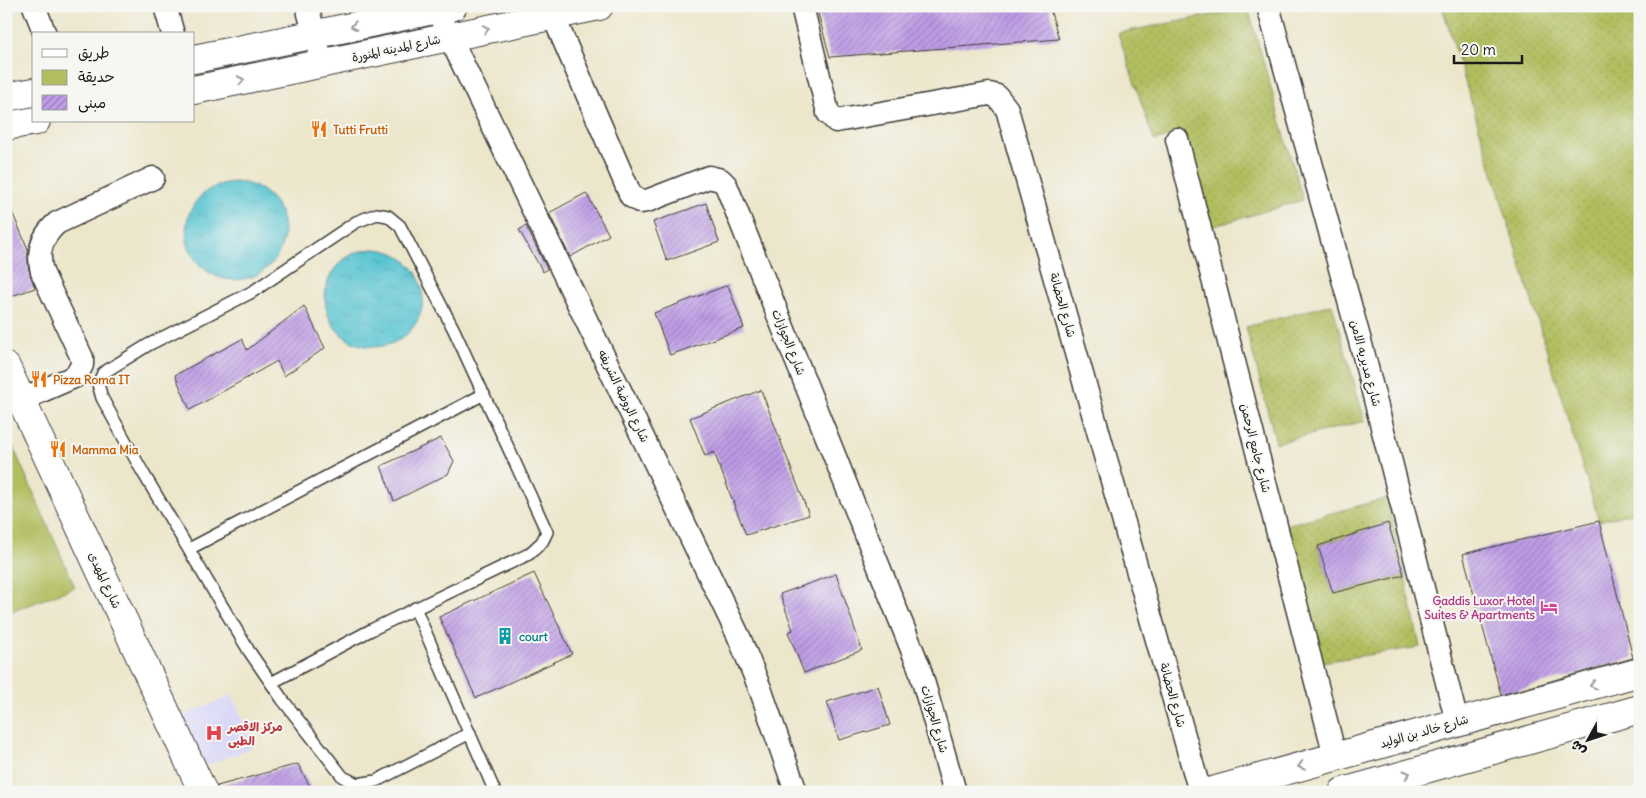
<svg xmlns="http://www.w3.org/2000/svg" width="1646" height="798" viewBox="0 0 1646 798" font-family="Delius,'Playpen Sans Arabic',sans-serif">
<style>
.built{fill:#d9d7f7}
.green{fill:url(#green-dots);stroke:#666c3e;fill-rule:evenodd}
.pitch{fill:#b1bd5f;stroke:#666c3e}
.water{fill:url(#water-ripples);stroke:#3a7076}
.building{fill:url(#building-hatch)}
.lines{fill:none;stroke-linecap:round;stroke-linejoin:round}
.lane-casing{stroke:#3b3a36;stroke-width:14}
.street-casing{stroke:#3b3a36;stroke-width:25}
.secondary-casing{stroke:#3b3a36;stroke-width:30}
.primary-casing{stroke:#3b3a36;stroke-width:30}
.lane{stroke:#fff;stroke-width:11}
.street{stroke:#fff;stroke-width:22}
.secondary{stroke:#fff;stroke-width:28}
.primary{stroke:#fff;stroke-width:28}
.oneway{stroke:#999}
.labels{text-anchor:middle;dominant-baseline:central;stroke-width:4;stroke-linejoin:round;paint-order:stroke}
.street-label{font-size:12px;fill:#1c1c1c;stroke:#f6f6f2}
.food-label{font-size:12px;font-weight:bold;fill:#c56008;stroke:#f6f6f2;text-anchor:start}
.hotel-label{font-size:12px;font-weight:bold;fill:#b23c85;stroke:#f6f6f2;text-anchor:end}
.culture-label{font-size:12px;font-weight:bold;fill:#0d838f;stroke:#f6f6f2;text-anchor:start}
.health-label{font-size:12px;font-weight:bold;fill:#be3a42;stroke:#f6f6f2;text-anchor:start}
</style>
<defs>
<pattern id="green-dots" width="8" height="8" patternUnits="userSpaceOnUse" patternTransform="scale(1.25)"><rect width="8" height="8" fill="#b1bd5f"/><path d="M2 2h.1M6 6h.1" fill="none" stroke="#98a252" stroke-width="1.8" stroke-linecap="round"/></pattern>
<pattern id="water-ripples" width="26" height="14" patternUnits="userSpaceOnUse" patternTransform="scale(1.25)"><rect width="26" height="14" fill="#58c4d1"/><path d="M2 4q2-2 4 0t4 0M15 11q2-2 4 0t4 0" fill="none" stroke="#4ca8b3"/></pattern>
<pattern id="building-hatch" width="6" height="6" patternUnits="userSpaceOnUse" patternTransform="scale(1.25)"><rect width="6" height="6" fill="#be9ce6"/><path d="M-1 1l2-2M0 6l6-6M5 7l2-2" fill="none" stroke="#9a7eba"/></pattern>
</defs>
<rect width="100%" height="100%" fill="#f6f6f2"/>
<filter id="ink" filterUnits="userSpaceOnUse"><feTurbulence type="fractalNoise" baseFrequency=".02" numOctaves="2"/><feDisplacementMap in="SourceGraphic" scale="10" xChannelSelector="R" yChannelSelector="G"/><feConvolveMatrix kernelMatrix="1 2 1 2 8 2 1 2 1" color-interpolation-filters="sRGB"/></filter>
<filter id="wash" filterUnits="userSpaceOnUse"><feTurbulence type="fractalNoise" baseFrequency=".0096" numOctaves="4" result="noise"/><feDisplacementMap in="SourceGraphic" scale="20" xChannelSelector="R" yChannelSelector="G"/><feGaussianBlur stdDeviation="1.12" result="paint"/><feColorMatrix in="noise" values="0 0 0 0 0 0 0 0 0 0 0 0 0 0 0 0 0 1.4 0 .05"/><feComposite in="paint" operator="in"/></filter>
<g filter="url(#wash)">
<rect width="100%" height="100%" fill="#ece6cb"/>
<!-- built -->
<path class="built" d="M232 695 254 747 198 769 174 720Z"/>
<!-- green -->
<path class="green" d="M1442 6H1640V511L1599 521Z
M1248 8 1303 200 1211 227 1183 132 1154 141 1118 33Z
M1332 304 1365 421 1276 443 1246 327Z
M1388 498 1420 647 1321 662 1286 525ZM1388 523 1404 575 1333 593 1318 546Z"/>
<!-- pitch -->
<path class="pitch" d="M6 431 75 587 6 614Z"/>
<!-- water -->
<path class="water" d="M186 231a49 49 0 1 1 98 0a49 49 0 1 1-98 0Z
M325 298a49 49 0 1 1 98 0a49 49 0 1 1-98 0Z"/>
<g id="blocks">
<!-- building -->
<path class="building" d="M816 6H1049L1059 39 830 57Z
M586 193 609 235 570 257 549 213Z
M6 198 28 249V267L35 288 6 298Z
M706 203 719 242 667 261 653 222Z
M526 226 547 269 543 272 519 230Z
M728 285 744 328 670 355 654 313Z
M304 306 325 348 284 376 277 361 190 410 175 375 242 339 247 350Z
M761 390 809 515 746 535 714 452 705 456 690 418Z
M441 438 454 461 448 474 394 501 381 466Z
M1599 521 1633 658 1501 695 1463 554Z
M1388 523 1404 575 1333 593 1318 546Z
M534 573 572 654 476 698 439 617Z
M836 574 862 650 804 673 788 632 793 630 780 594Z
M878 686 890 725 839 740 827 702Z
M298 764 313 792H218L217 786Z"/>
</g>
</g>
<g filter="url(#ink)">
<use href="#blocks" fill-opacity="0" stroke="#3b3a36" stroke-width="1"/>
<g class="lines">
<!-- lane casing -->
<g class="lane-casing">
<path id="lane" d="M189 549 484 394
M415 608 495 792
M271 683 371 630 529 554 542 542 547 532 454 330 400 226 388 216 377 214 356 222 252 292 148 345 103 373 98 384 102 398 142 471 249 651 282 699 343 777 357 784 376 781 470 733"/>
</g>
<!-- street casing -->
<g class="street-casing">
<path id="street" d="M34 6 45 34
M165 6 173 34
M307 6 322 63
M549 6 631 196 641 202 647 201 709 177 721 180 726 185 919 667 955 792
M802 6 828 113 836 121 989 94 997 96 1007 109 1200 792
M1268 6 1363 352 1457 722
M443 23 739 637 761 691 796 792
M1177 139 1335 756
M21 400 76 376 82 365V358L42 272C37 252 41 237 57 223L153 178"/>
</g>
<!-- secondary casing -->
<g class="secondary-casing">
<path id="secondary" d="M194 59 453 6
M194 90 599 6
M6 97 34 92
M6 126 36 121
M6 367 203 792"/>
</g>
<!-- primary casing -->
<g class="primary-casing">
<path id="primary" d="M1209 792 1640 672
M1343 792 1640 709"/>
</g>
<!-- lane -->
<use href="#lane" class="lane"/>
<!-- street -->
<use href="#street" class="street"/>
<!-- secondary -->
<use href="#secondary" class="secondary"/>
<!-- primary -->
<use href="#primary" class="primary"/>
</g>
<!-- one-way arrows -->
<defs><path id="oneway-chevron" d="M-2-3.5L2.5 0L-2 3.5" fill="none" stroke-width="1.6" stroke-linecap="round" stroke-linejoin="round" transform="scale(1.25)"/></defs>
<g class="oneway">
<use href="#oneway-chevron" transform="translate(354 26) rotate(169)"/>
<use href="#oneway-chevron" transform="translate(486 29) rotate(-11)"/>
<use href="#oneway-chevron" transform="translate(241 80) rotate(-12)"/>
<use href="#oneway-chevron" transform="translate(1593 685) rotate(165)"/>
<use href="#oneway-chevron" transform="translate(1301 766) rotate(164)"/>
<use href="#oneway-chevron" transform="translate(1407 774) rotate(-16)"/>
</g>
</g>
<!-- icons -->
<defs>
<g id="restaurant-bare" transform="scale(1.35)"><path d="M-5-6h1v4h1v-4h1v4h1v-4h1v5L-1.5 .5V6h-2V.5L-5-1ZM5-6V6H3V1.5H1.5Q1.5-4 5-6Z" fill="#e8710a" stroke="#f6f6f2" stroke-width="2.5" paint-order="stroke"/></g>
<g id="hotel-bare" transform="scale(1.35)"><path d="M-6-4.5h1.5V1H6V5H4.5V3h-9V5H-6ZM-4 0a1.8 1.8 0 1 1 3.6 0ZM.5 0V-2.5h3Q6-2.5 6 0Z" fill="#d1479c" stroke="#f6f6f2" stroke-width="2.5" paint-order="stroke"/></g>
<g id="building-bare" transform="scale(1.35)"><path d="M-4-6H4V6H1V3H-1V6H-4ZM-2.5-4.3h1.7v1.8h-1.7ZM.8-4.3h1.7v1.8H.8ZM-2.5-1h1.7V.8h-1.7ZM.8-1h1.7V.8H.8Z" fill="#0f9aa8" stroke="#f6f6f2" stroke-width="2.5" paint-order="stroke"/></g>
<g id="hospital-bare" transform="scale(1.35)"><path d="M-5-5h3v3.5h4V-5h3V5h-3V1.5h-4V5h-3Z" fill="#e0444e" stroke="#f6f6f2" stroke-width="2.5" paint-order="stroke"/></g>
</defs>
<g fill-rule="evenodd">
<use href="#restaurant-bare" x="319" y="129"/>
<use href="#restaurant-bare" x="39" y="379"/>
<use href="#restaurant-bare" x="58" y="449"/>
<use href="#hotel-bare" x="1549" y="607"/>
<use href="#building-bare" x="505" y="636"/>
<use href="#hospital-bare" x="214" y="733"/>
</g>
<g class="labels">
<!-- street labels -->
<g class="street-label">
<text transform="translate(396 48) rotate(-12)">شارع المدينه المنورة</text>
<text transform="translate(1063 305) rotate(74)">شارع الحضانة</text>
<text transform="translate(789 342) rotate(68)">شارع الجوازات</text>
<text transform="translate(1366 363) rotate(75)">شارع مديريه الامن</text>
<text transform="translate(624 396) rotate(64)">شارع الروضة الشريفه</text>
<text transform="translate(1256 448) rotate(76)">شارع جامع الرحمن</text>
<text transform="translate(105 580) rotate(65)">شارع المهدى</text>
<text transform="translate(1173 695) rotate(74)">شارع الحضانة</text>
<text transform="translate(935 719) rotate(74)">شارع الجوازات</text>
<text transform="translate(1424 731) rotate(-16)">شارع خالد بن الوليد</text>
</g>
<!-- food labels -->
<g class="food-label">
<text x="333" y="129">Tutti Frutti</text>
<text x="53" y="379">Pizza Roma IT</text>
<text x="72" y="449">Mamma Mia</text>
</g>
<!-- hotel labels -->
<g class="hotel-label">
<text x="1535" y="600">Gaddis Luxor Hotel<tspan x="1535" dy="14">Suites &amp; Apartments</tspan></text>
</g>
<!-- culture labels -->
<g class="culture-label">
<text x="519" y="636">court</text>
</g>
<!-- health labels -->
<g class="health-label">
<text x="228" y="726">مركز الاقصر<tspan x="228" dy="14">الطبى</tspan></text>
</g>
</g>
<!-- margin -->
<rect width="1646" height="798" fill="none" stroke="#f6f6f2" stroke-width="25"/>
<!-- legend -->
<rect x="32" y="32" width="162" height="90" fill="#f6f6f2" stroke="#9f9f9c"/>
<rect x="42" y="49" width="25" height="8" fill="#ffffff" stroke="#9f9f9c"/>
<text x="78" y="58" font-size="15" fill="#1c1c1c">طريق</text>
<rect x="42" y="70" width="25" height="15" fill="#b1bd5f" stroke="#9f9f9c"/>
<text x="78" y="82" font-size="15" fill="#1c1c1c">حديقة</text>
<rect x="42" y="95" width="25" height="15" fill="url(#building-hatch)" stroke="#9f9f9c"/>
<text x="78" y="108" font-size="15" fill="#1c1c1c">مبنى</text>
<!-- north arrow -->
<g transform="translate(1588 740) rotate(230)" stroke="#f6f6f2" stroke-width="4" paint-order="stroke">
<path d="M0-4L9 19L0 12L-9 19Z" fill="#1c1c1c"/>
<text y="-8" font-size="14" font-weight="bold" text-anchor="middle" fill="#1c1c1c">ش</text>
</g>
<!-- scale -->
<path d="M1454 55v8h68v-8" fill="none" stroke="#1c1c1c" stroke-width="2.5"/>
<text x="1461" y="55" font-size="15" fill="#1c1c1c" stroke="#f6f6f2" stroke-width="4" paint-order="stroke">20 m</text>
</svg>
